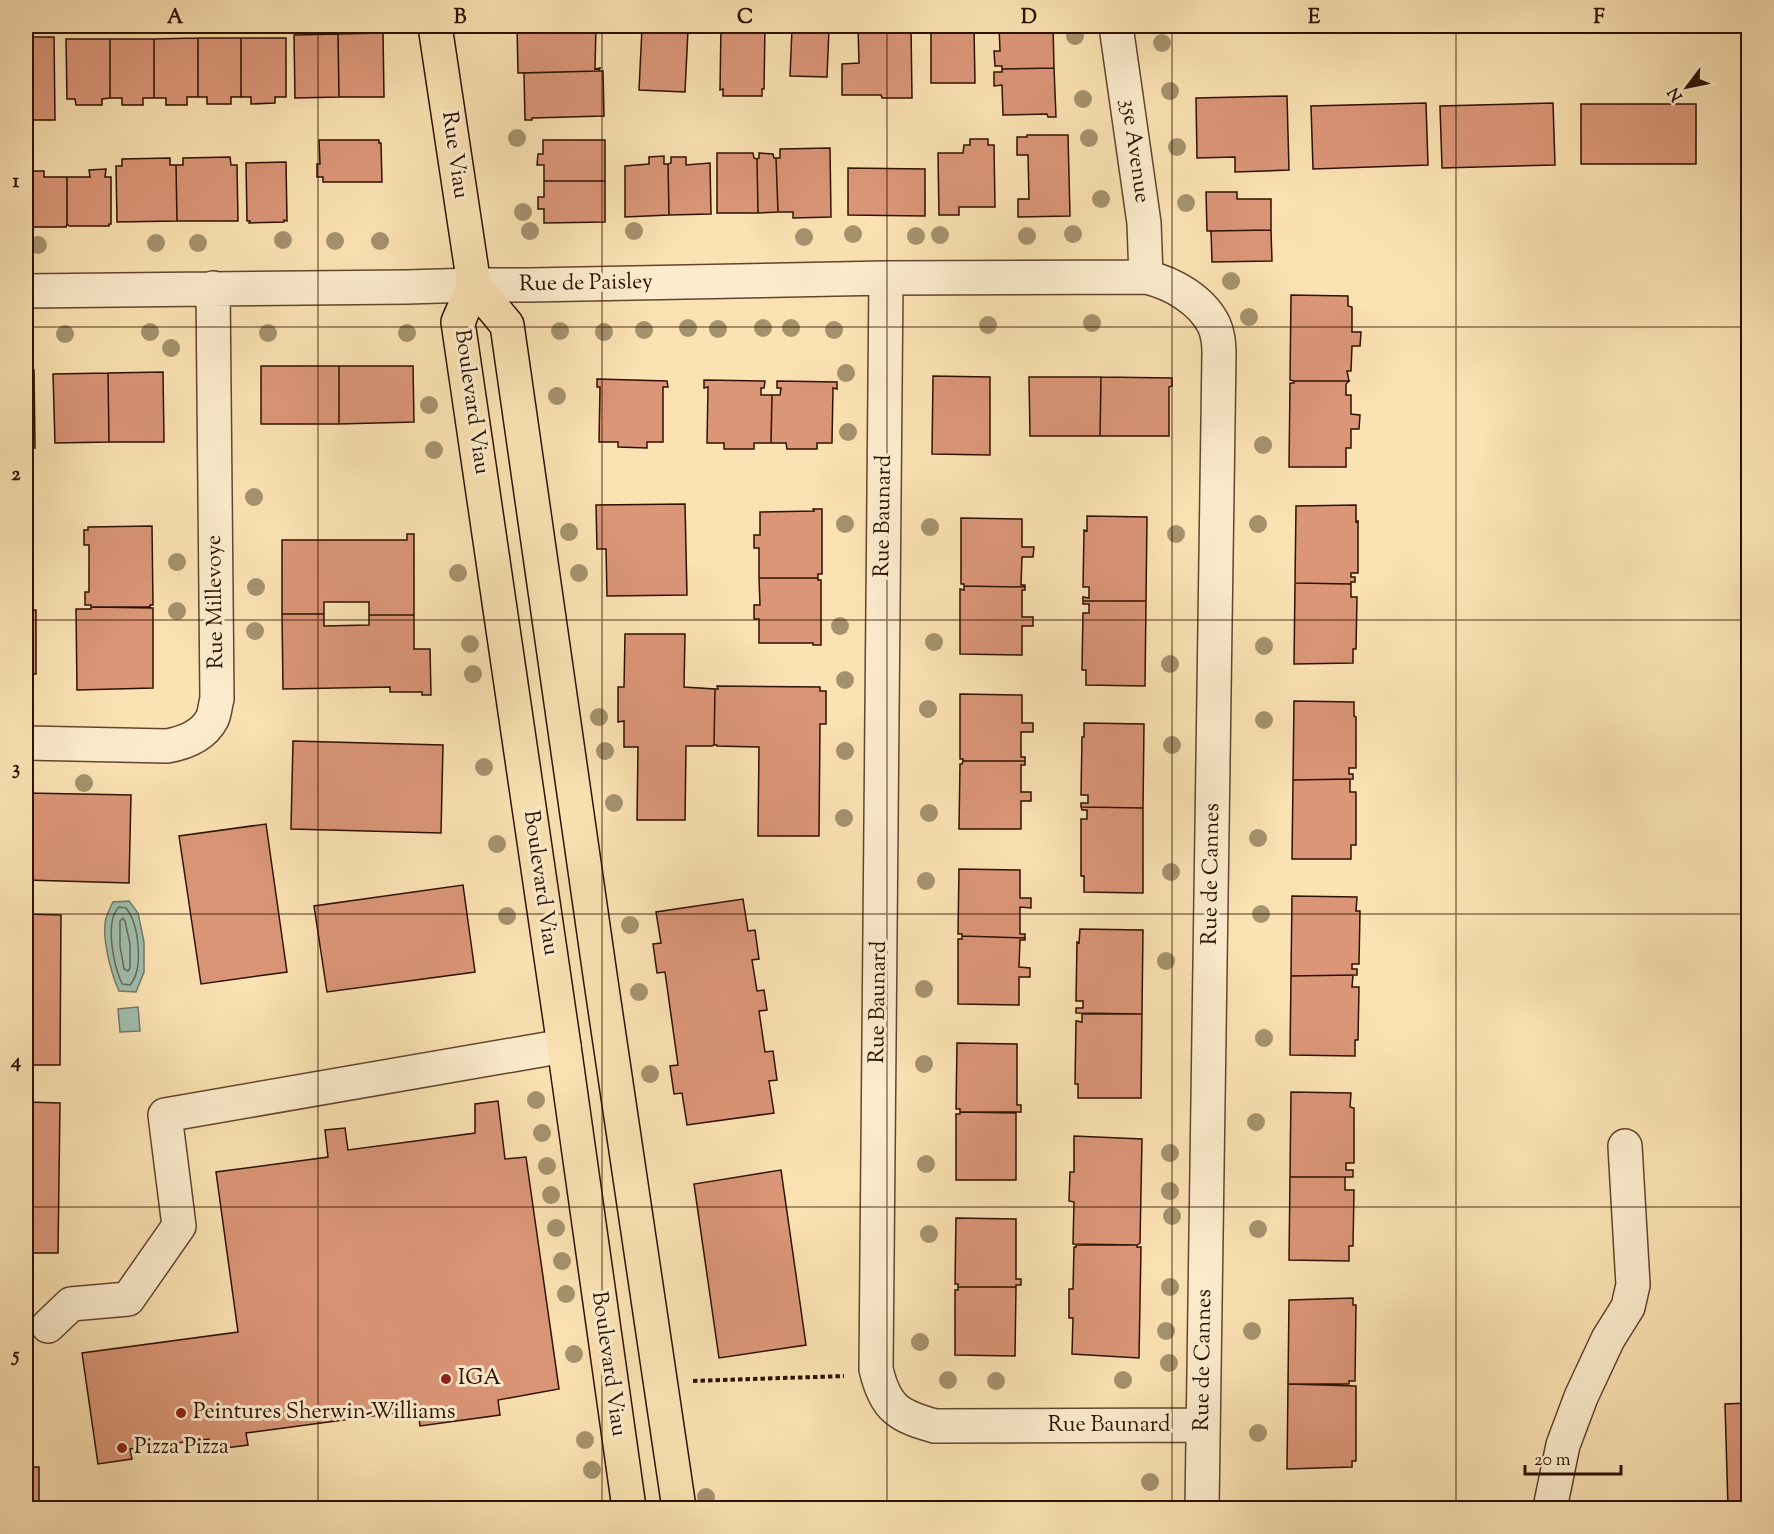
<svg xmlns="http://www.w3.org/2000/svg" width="1774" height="1534" viewBox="0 0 1774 1534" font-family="'Sorts Mill Goudy',serif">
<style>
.water{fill:#9fbead;stroke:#727969;stroke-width:1.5}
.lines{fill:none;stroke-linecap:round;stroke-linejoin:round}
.shore{stroke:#666858;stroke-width:1.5}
.building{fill:#db9678;stroke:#2e1102;stroke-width:1.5}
.minor-casing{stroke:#61452e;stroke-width:36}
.major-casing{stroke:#2e1102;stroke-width:36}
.path{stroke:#2e1102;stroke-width:4;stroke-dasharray:4.5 3;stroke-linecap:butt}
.minor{stroke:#fceccd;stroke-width:33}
.major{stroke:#fbe2b2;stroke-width:33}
.tree{fill:#a5926d}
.grid{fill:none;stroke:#2e1102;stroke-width:1.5;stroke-opacity:0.55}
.poi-dot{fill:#8f2418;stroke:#fceccd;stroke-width:2}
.labels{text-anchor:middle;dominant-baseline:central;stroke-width:6;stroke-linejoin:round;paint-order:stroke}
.street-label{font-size:22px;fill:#2e1102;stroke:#fceccd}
.poi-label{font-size:22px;fill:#2e1102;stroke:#fceccd;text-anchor:start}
.neatline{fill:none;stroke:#2e1102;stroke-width:2}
.grid-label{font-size:20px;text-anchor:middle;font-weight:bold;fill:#2e1102}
</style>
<rect width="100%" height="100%" fill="#fbe2b2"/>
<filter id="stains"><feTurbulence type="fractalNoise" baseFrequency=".00333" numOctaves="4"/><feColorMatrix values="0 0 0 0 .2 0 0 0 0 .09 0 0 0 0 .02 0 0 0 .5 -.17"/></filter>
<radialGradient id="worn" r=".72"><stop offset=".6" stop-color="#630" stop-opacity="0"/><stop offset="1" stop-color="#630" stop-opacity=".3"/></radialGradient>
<!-- water -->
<path class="water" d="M129 901 138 913 144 942V972L136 992 119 991C111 973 100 934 107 915 109 910 111 906 113 902Z
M138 1007 140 1031 120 1032 118 1009Z"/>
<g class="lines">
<!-- shore -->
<path class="shore" d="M119 907 126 908C139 924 144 969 130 985L122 984C114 966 104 922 119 907Z
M123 918 125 921 130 944V968L128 971 124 969 120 946V921Z"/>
</g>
<!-- building -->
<path class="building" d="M517 26H596L595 69 600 68 599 71 518 73Z
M721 26H765L764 89H762V96H723V89L720 90Z
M858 26H911L912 98H882L881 95H842V64L859 63Z
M933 26H972V28H974L975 83H931V28H933Z
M999 26H1053L1054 68 1002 69V66H995L994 51H1000Z
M642 28 688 30 685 92 639 90Z
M792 28 829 29 827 77 790 76Z
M383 33 384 97H339L338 34Z
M338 34 339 97 295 98 294 35Z
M26 37H54L55 120H26Z
M198 38V97H187V105H166V98H154V39Z
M198 38H241V97H231V104H207V97H198Z
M241 38H286V97H275V103L251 104V97H241Z
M66 39H110V98L102 99V105H76L75 99H67Z
M110 39H154V98H143V105H122V98H110Z
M1054 68 1056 117H1048L1047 114 1003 115 1002 85 994 86V72H1002V69Z
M599 71H603L604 116 532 118V120H525L524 73Z
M1287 96 1289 170 1235 172V157L1197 158 1196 98Z
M1426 103 1428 165 1313 169 1311 106Z
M1553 103 1555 165 1442 168 1440 106Z
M1581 104H1696V164H1581Z
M1027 135H1068L1070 216 1018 217V199H1029L1028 155H1017V137H1027Z
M970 139H988V145H994L995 207H959V215H939L938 153H963L964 145H970Z
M319 140H379V143H381L382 182H323V177H317V164H320Z
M543 140H605V181H544V165H537L538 154H543Z
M830 148 831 217 793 218V212H778L776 158H780V149Z
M717 153H753L754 158 757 159 758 213H717Z
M759 153 773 154 774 158H776L778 212 758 213 757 159 759 158Z
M664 156V164H668L669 215 625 217V166L649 164V157Z
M230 157 231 165H237L238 221H177L176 165H183V158Z
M671 157H686V165L710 163 711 214 669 215 668 164 671 163Z
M170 158V165H176L177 221 117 222 116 166H122V159Z
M286 162 287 221 284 220V222L249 223 250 221H247L246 163Z
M848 168 925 169V216L848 215Z
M106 169 105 177H111V224H109V226H69L67 224V177H90L89 170Z
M29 171H44V177H67V224L66 227H26V178H29Z
M544 181H605V222L544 223V209H538V197H544Z
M1206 192H1237V199H1271V230L1207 231Z
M1271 230 1272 261 1212 262 1211 231Z
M1291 295 1348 296V306L1352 307V332H1361L1360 346H1352L1351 371H1347L1349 381H1294L1290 380Z
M261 366H339V424H261Z
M339 366H413L414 422 339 424Z
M34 370 35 448H26V371Z
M163 372 164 442H109L108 373Z
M108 373 109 442 55 443 53 374Z
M933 376 990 377V455L932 454Z
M1029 377H1101L1100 436H1030Z
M1101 377 1172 378V386L1169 387V436H1100Z
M597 379 667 381 668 387H663V442H647V448L618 447V442H599L600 387H597Z
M704 380 765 381 764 388H761V395H772L771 443H754V449H724V443H707L708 387 704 388Z
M777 381 837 382V389L833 388 832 443H817V449H787L786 443H771L772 395H780L781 388H777Z
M1294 381H1349L1346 384V395H1351V414L1360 415 1359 429H1351V448H1346V467H1289L1290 383H1294Z
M685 504 687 595 607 596 606 549H597L596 505Z
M1356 505V522L1358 521V573H1351V577H1355V582H1351V584L1295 583 1296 506Z
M813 509H822V574H818V578H759V548H754V535H760V512L814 511Z
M1087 516 1147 517 1146 601H1083V597L1089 598V587H1083L1084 530 1087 531Z
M961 518 1022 519V547H1034L1033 557H1022L1021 585H1025V587L964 586V584H961Z
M152 526 153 605H150V607H91V605H85V592H89V545H84V530H88V527Z
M407 534H414V615H369V602H324V614H282V540H407Z
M759 578H818V580H821V645H813V643H759V619H754V605H760Z
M1295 583 1351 584V597H1357L1356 649H1353V663L1294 664Z
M964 586 1025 587V590H1022V617H1033V626H1022V655L960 654V589L964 590Z
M1083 601H1146L1145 686 1086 685V670H1082L1083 613H1089V604H1083Z
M91 607 153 608V688L77 690 76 609H91Z
M26 610H36V674H26Z
M282 614H324V626L369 625V615H414V649H430L431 695H422V692H390V687L283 689Z
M625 634H685L684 687 715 689 714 745 712 746H686L685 820H637L638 747H624V721L618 722V687H624Z
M717 686 820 687V691H826V724H820L819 836H758L759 747 717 746V745H714L715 689H718Z
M960 694 1022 695V723H1033V732H1021V757H1025V761H963V759H960Z
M1294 701 1354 702V716L1356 717V768H1349V774H1353V779L1293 780Z
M1084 723 1144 724 1143 808 1081 807V803H1088V795H1081L1082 737H1084Z
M293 741 443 745 441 833 291 829Z
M963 761H1025V765H1021V792H1031V801H1021V829H959L960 764H962Z
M1350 779V792H1356V845H1351V859H1292L1293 780Z
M26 793 131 795 129 883 26 880Z
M1081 807 1143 808V893L1084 892V876H1081V819H1087V810H1082Z
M266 824 287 972 201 984 179 836Z
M959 869 1020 870V898H1031V908L1020 907V934H1025V938L962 936V934H958Z
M463 885 475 972 327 992 314 906Z
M1292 896 1357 897 1356 911H1360L1359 964H1352V969H1357V975L1291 976Z
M743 899 748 931 755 930 759 959 752 960 757 991 764 990 767 1010 759 1011 765 1052 773 1051 777 1080 769 1081 774 1113 687 1125 682 1093 674 1094 670 1066 678 1065 665 972 657 973 653 944 661 943 656 912Z
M26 914 61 915 60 1065H26Z
M1080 929 1143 930 1142 1014 1076 1013V1008H1083V1001H1076L1077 942 1079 943Z
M962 936 1025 938V940H1020L1019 967 1030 968V977H1019V1005L958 1004V939H962Z
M1353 975 1352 987H1359L1358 1040H1355V1056L1290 1055 1291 976Z
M1082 1014H1142L1141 1098H1078V1084H1075L1076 1021 1082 1022Z
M957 1043 1017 1044V1105H1021V1112H960V1109H956Z
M1291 1092 1351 1093 1350 1107 1354 1108V1163H1346V1170H1353V1177H1290Z
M498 1101 505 1159 526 1157 559 1389 498 1400 500 1415 420 1426 418 1410 246 1433 248 1445 210 1450 209 1439 130 1449 132 1459 98 1464 82 1353 238 1332 216 1172 328 1157 325 1130 345 1128 348 1150 475 1133V1104Z
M26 1102 60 1103 58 1253H26Z
M960 1112 1016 1113V1180H956V1114H960Z
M1074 1136 1142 1139 1140 1243 1137 1245 1073 1244 1074 1202 1069 1201 1070 1172H1074Z
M781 1170 806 1345 719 1358 694 1184Z
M1290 1177H1345V1190H1354L1353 1246H1349V1261L1289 1260Z
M956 1218 1016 1219V1279H1021V1285H1016V1287H958V1284H955Z
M1076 1245H1137V1247H1141L1139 1358 1072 1354 1073 1318H1069V1289H1073L1074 1247H1076Z
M958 1287H1016L1015 1356 955 1355V1290H958Z
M1353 1298V1305H1356L1355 1381H1349V1384H1288L1289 1300Z
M1288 1384 1356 1386V1461H1352V1467L1287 1469Z
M1748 1403V1508H1728L1725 1404Z
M26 1467H39V1508H26Z"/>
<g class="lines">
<!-- minor casing -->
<g class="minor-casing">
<path id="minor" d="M1116 26 1144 223 1146 277
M886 278 876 1369C885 1408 898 1416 935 1426L1203 1425
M26 291 407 287 474 285H530L886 278 1146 277C1172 283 1202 300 1214 325 1218 334 1219 344 1219 353L1202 1508
M26 743 167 746C184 743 203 736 212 719 215 713 215 705 217 699L213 288
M48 1326 71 1304 128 1299 179 1226 165 1115 564 1046
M1550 1508 1563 1445 1581 1397 1608 1339 1628 1307 1633 1285 1625 1146"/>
</g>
<!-- major casing -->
<g class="major-casing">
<path id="major" d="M435 26 474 285
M474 285 507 325 600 975 679 1508
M474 285 458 322 564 1046 629 1508"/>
</g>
<!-- path -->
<path class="path" d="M693 1381 844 1376"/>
<!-- minor -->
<use href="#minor" class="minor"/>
<!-- major -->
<use href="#major" class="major"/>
</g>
<!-- trees -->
<g class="tree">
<circle cx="1075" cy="36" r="9"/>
<circle cx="1162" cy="43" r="9"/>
<circle cx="1170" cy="91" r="9"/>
<circle cx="1083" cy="99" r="9"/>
<circle cx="517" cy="138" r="9"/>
<circle cx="1089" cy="138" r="9"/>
<circle cx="1177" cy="147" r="9"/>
<circle cx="1101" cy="199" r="9"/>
<circle cx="1186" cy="203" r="9"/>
<circle cx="523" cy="212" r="9"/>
<circle cx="530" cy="231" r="9"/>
<circle cx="634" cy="231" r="9"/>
<circle cx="853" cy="234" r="9"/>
<circle cx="1073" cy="234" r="9"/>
<circle cx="940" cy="235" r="9"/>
<circle cx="916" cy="236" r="9"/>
<circle cx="1027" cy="236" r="9"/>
<circle cx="804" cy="237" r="9"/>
<circle cx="283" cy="240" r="9"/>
<circle cx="335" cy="241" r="9"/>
<circle cx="380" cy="241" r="9"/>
<circle cx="156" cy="243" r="9"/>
<circle cx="198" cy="243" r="9"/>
<circle cx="38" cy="245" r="9"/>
<circle cx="1231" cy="281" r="9"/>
<circle cx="1249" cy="317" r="9"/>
<circle cx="1092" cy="323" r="9"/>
<circle cx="988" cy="325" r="9"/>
<circle cx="688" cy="328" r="9"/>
<circle cx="763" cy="328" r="9"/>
<circle cx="791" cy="328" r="9"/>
<circle cx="718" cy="329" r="9"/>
<circle cx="644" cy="330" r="9"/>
<circle cx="834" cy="330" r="9"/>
<circle cx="560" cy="331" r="9"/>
<circle cx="150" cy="332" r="9"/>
<circle cx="604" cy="332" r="9"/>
<circle cx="268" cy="333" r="9"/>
<circle cx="407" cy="333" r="9"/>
<circle cx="65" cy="334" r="9"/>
<circle cx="171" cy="348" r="9"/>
<circle cx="846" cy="373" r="9"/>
<circle cx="557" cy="396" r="9"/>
<circle cx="429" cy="405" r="9"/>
<circle cx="848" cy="432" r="9"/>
<circle cx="1263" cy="445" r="9"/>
<circle cx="434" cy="450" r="9"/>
<circle cx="254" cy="497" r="9"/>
<circle cx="845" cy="524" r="9"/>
<circle cx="1258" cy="524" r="9"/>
<circle cx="930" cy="527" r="9"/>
<circle cx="569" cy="532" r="9"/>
<circle cx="1176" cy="534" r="9"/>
<circle cx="177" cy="562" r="9"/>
<circle cx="458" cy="573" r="9"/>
<circle cx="579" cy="573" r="9"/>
<circle cx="256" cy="587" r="9"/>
<circle cx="177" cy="611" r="9"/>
<circle cx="840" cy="626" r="9"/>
<circle cx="255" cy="631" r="9"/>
<circle cx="934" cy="642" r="9"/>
<circle cx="470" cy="644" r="9"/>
<circle cx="1264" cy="646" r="9"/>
<circle cx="1170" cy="664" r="9"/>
<circle cx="473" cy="674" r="9"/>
<circle cx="845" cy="680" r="9"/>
<circle cx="928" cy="709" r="9"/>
<circle cx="599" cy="717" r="9"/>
<circle cx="1264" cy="720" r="9"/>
<circle cx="1172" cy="745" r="9"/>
<circle cx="605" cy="751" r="9"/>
<circle cx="845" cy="751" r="9"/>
<circle cx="484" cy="767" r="9"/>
<circle cx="84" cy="783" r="9"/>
<circle cx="614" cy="803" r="9"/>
<circle cx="929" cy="813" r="9"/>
<circle cx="844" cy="818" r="9"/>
<circle cx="1258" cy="838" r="9"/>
<circle cx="497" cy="844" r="9"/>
<circle cx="1171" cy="872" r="9"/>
<circle cx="926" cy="881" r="9"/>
<circle cx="1261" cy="914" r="9"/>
<circle cx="507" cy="916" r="9"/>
<circle cx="630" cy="925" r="9"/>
<circle cx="1166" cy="961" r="9"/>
<circle cx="924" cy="989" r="9"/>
<circle cx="639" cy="992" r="9"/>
<circle cx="1264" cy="1038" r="9"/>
<circle cx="924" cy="1064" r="9"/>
<circle cx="650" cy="1074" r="9"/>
<circle cx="536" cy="1100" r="9"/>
<circle cx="1256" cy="1122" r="9"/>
<circle cx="542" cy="1133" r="9"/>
<circle cx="1170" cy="1153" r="9"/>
<circle cx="926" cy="1164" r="9"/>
<circle cx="547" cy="1166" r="9"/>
<circle cx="1170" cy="1191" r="9"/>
<circle cx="551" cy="1195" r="9"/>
<circle cx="1172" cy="1216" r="9"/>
<circle cx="556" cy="1228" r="9"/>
<circle cx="1258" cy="1229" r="9"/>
<circle cx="929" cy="1234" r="9"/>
<circle cx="562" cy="1261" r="9"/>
<circle cx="1170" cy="1287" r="9"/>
<circle cx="566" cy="1294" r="9"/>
<circle cx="1166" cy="1331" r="9"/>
<circle cx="1252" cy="1331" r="9"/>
<circle cx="920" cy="1342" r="9"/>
<circle cx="574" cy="1354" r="9"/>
<circle cx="1169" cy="1363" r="9"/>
<circle cx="948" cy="1380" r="9"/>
<circle cx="1123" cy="1380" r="9"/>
<circle cx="996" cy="1381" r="9"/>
<circle cx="1258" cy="1433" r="9"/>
<circle cx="585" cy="1440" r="9"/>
<circle cx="592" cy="1470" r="9"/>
<circle cx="1150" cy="1482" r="9"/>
<circle cx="706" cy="1497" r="9"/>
</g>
<!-- grid -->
<path class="grid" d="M318 26V1508M602 26V1508M887 26V1508M1172 26V1508M1456 26V1508M26 327H1748M26 620H1748M26 914H1748M26 1207H1748"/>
<!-- markers -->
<g class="poi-dot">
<circle cx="446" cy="1379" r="6"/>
<circle cx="181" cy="1413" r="6"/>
<circle cx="122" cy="1448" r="6"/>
</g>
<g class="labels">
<!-- street labels -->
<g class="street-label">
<text transform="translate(1134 151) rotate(82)">35e Avenue</text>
<text transform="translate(454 155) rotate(82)">Rue Viau</text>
<text transform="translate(586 284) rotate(-1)">Rue de Paisley</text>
<text transform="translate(471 402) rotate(82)">Boulevard Viau</text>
<text transform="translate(884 516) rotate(-89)">Rue Baunard</text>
<text transform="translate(216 602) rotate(-91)">Rue Millevoye</text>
<text transform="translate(1212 874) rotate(-89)">Rue de Cannes</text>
<text transform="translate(540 883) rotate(82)">Boulevard Viau</text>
<text transform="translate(879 1002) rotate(-89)">Rue Baunard</text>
<text transform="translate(1204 1360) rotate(-89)">Rue de Cannes</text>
<text transform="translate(608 1364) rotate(82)">Boulevard Viau</text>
<text x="1109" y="1426">Rue Baunard</text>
</g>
<!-- poi labels -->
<g class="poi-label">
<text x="458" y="1379">IGA</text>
<text x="193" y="1413">Peintures Sherwin-Williams</text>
<text x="134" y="1448">Pizza Pizza</text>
</g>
</g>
<!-- margin -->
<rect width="1774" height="1534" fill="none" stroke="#fbe2b2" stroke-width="66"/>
<!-- north arrow -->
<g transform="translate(1687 87) rotate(238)" stroke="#fceccd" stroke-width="4.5" paint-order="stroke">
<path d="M0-4.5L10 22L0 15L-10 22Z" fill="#2e1102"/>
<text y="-9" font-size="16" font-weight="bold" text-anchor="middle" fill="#2e1102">N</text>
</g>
<!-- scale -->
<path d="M1525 1465v9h96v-9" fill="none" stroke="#2e1102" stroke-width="3"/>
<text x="1534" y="1465" font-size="18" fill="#2e1102" stroke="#fceccd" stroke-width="4.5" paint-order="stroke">20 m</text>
<rect x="33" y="33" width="1708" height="1468" class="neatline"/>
<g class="grid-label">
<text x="175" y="23">A</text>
<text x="460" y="23">B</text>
<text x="745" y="23">C</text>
<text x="1029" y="23">D</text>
<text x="1314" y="23">E</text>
<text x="1599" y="23">F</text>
<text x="16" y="187">1</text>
<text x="16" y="480">2</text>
<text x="16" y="774">3</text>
<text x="16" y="1067">4</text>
<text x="16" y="1361">5</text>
</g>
<rect width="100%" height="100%" filter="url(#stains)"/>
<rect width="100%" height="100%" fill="url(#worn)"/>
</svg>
